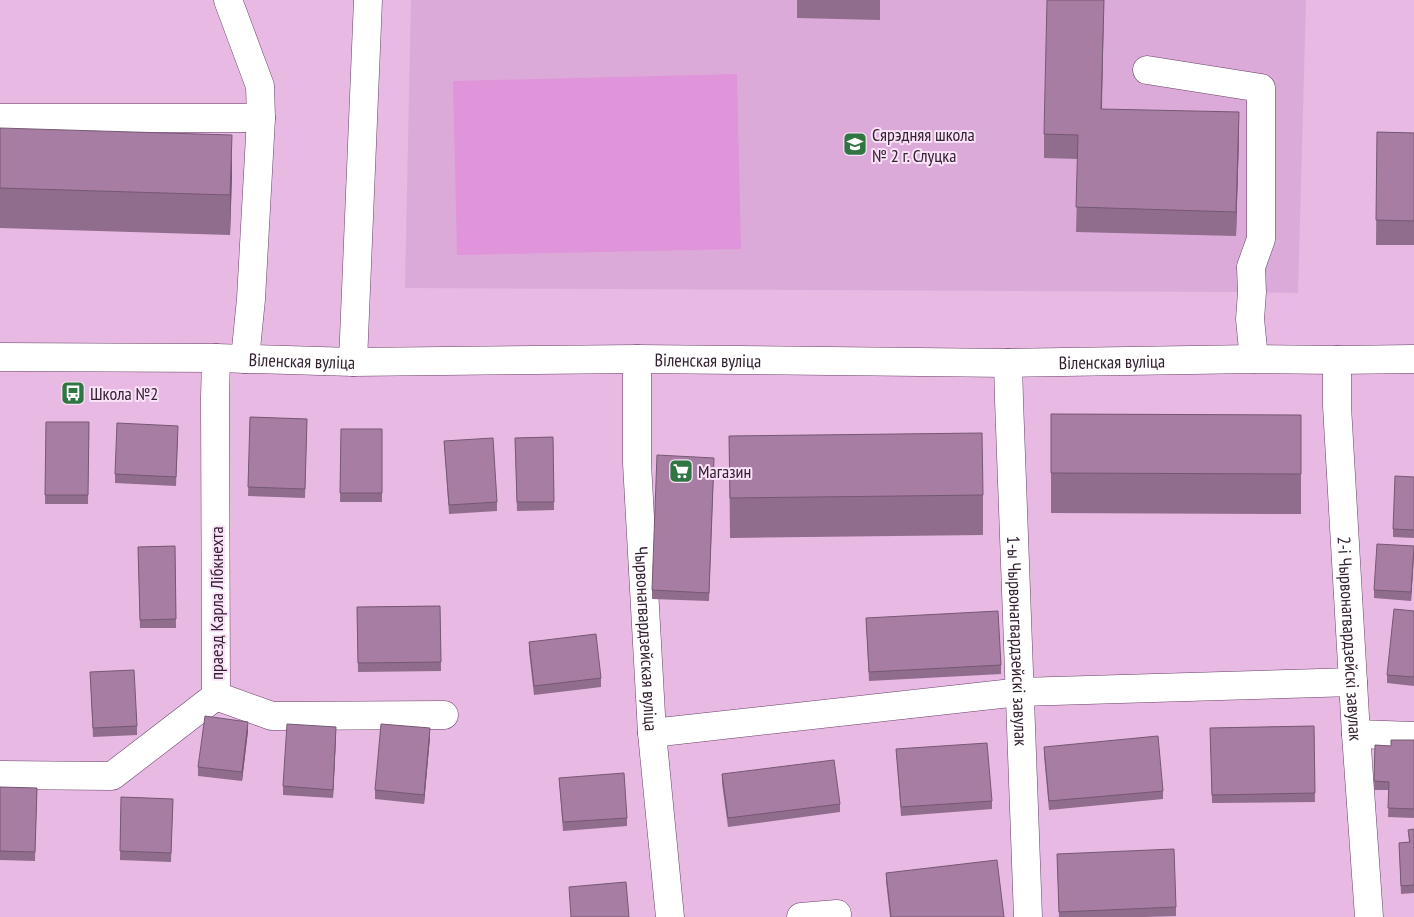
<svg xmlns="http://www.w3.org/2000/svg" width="1414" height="917" viewBox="0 0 1414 917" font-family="'PT Sans Narrow',sans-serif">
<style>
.built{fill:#dcaad8}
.pitch{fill:#e095da}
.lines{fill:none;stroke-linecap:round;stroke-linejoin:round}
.minor-casing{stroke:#684165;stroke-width:29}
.major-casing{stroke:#684165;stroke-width:29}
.minor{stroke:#fff;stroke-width:28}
.major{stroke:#fff;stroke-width:28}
.wall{fill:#906c8d}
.shaded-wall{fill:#765873}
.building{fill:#a87da4;stroke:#765873}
.labels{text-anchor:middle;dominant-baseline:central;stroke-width:4;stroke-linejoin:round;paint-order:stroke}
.poi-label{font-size:18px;fill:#332131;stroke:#fae2f8;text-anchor:start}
.street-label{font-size:18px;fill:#332131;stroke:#fae2f8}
</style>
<rect width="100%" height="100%" fill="#e7b9e3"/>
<!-- built -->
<path class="built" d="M411 0H1306L1298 293 1252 292 405 288Z"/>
<!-- pitch -->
<path class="pitch" d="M737 74 741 249 457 255 453 81Z"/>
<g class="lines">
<!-- minor casing -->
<g class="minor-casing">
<g id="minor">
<path d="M228 0 260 86 261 118"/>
<path d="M1147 70 1261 88V239L1251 267 1252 292 1250 319 1254 359"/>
<path d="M0 118H261L251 299 245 359"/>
<path id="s1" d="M637 359V463L652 733 670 917"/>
<path id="s2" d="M1337 360V406L1356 734 1369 917"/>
<path d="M353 362 368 0"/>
<path id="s3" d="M1008 363 1009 400 1028 917"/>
<path d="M216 696 272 716 444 715"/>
<path d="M652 733 1020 692 1353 682"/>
<path d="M1356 734 1414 736"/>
<path d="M0 775 112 776 216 696 215 398 216 358"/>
<path d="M801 917 837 914"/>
</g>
</g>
<!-- major casing -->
<g class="major-casing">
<g id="major">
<path id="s4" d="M0 357 216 358 353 362 637 359 1008 363 1254 359 1337 360 1414 359"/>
</g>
</g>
<!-- minor -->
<use href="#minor" class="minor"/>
<!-- major -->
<use href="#major" class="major"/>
</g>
<!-- wall -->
<path class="wall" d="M797 0H880V20L797 18Z
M1104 0 1102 109 1239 137 1236 236 1076 232 1078 159 1044 158V134Z
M0 128 232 175 230 235 0 228Z
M1377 132 1414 133V245H1376Z
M1051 414 1301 415V514L1051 513Z
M250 417 307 419 305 498 248 496Z
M46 422H89L88 504H45Z
M341 429H382V502H340Z
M178 434 176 486 115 483V474Z
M729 436 983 495V535L730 538Z
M553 437 554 510 517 511 515 438Z
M444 441 497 502V511L449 514Z
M714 466 709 601 652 599V590Z
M1414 477V538L1393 537V529Z
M175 546 176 628H140L138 547Z
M1414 546 1411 601 1374 598V590Z
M440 606 441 671 358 672 357 607Z
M1414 611V686L1387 683V675Z
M866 618 1001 665V674L869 681Z
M529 642 601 678V687L534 695 529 651Z
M90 672 137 726V735L93 737Z
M1314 726 1315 802 1212 803 1210 728Z
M248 731 242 781 198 776V767Z
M336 736 333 798 283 795V786Z
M430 737 424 804 375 799V790Z
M1414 740V818L1388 817 1389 790H1374L1375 745 1391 746Z
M1044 747 1163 791V799L1049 810 1044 755Z
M896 749 992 801V809L901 816Z
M722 774 840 804V812L728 827 722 783Z
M559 778 627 818V826L563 831Z
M0 787 37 788 35 861 0 860Z
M121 797 173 799 171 862 120 860Z
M1414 829V893L1401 894 1399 843 1409 842 1408 830Z
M1057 854 1176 907V916L1145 917H1059Z
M886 873 1004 917H890L886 881Z"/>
<!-- shaded-wall -->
<path class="shaded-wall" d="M1104 0 1101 133V109Z
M1239 112V137L1236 236V212Z
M232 135V175L230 235V195Z
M1414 547V556L1411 601V592Z
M248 722V731L242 781V772Z
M336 727V736L333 798V790Z
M430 728V737L424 804V795Z"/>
<!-- building -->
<path class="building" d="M1047 0H1104L1101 109 1239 112 1236 212 1076 207 1078 135 1044 134Z
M0 128 232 135 230 195 0 188Z
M1377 132 1414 133V221L1376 220Z
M1051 414 1301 415V474L1051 473Z
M250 417 307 419 305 489 248 487Z
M46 422H89L88 495H45Z
M117 423 178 426 176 477 115 474Z
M341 429H382V493H340Z
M982 433 983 495 730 498 729 436Z
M553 437 554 502H517L515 438Z
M493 438 497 502 449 505 444 441Z
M657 455 714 458 709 593 652 590Z
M1395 476 1414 477V530L1393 529Z
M1377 544 1414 546 1411 592 1374 590Z
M175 546 176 619 140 620 138 547Z
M440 606 441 662 358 663 357 607Z
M1394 609 1414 611V677L1387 675Z
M998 611 1001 665 869 672 866 618Z
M596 634 601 678 534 686 529 642Z
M134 670 137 726 93 728 90 672Z
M205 716 248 722 242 772 198 767Z
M287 724 336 727 333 790 283 786Z
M381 724 430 728 424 795 375 790Z
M1314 726 1315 793 1212 795 1210 728Z
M1158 736 1163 791 1049 801 1044 747Z
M1391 740H1414V809L1388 808 1389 782 1374 781 1375 745 1391 746Z
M987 743 992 801 901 807 896 749Z
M834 760 840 804 728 818 722 774Z
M624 773 627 818 563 822 559 778Z
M0 787 37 788 35 852 0 851Z
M121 797 173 799 171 853 120 851Z
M1414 829V885L1401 886 1399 843 1410 842 1408 830Z
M1174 849 1176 907 1059 912 1057 854Z
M997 860 1004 917H891L886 873Z
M626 882 629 917H571L569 887Z"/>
<!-- icons -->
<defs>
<g id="school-square" transform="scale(1.25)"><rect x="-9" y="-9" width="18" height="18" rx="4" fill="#307642" stroke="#fae2f8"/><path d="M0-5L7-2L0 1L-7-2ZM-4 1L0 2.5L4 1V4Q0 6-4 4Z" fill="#fff"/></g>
<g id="bus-square" transform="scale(1.25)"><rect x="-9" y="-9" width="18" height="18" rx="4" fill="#307642" stroke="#fae2f8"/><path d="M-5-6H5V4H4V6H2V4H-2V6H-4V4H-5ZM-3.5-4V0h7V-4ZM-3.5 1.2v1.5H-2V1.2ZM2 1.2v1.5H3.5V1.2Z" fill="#fff"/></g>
<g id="supermarket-square" transform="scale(1.25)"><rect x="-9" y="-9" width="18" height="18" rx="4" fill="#307642" stroke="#fae2f8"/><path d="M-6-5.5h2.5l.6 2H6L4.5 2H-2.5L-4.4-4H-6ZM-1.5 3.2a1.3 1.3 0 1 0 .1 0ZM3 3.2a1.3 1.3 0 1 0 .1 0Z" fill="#fff"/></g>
</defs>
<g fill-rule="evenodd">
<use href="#school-square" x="855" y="144"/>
<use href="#bus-square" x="73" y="393"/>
<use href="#supermarket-square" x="681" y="471"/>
</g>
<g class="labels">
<!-- poi labels -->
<g class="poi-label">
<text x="872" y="134">Сярэдняя школа<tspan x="872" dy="21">№ 2 г. Слуцка</tspan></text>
<text x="90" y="393">Школа №2</text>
<text x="698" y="471">Магазин</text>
</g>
<!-- street labels -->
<g class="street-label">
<text stroke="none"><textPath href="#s4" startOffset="302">Віленская вуліца</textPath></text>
<text stroke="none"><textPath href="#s4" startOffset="708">Віленская вуліца</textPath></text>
<text stroke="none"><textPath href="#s4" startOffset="1112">Віленская вуліца</textPath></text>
<text transform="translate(216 603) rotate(-90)">праезд Карла Лібкнехта</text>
<text stroke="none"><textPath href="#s1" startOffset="280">Чырвонагвардзейская вуліца</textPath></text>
<text stroke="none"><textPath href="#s2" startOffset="279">2-і Чырвонагвардзейскі завулак</textPath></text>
<text stroke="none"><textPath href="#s3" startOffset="278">1-ы Чырвонагвардзейскі завулак</textPath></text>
</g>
</g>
</svg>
